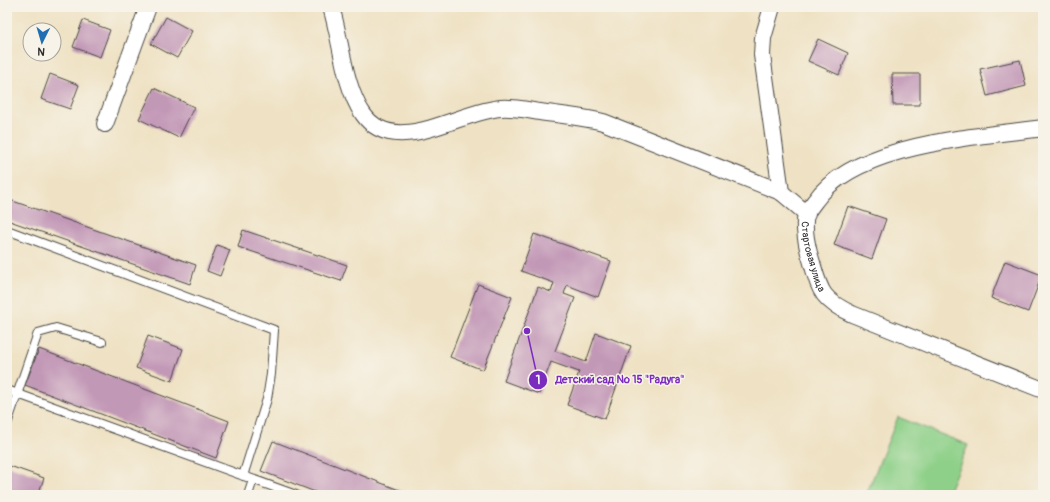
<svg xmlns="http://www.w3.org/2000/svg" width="1050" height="502" viewBox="0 0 1050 502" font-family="Pangolin,sans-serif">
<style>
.pitch{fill:#8ed089;stroke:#5c7e5a}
.building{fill:#c298b7}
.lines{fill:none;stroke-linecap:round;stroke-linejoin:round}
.lane-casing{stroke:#484642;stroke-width:10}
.street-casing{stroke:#484642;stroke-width:18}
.lane{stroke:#fff;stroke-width:8}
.street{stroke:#fff;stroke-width:16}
.labels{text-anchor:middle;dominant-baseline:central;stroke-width:3;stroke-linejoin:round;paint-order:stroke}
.street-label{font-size:10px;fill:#2b2b2b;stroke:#f7f3e8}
.leader{fill:none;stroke:#7b2cbf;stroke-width:1.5}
.callout-dot{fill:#7b2cbf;stroke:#f7f3e8;stroke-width:1.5}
.mark-label{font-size:12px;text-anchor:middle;font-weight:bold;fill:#fff}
.callout-label{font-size:11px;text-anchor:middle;font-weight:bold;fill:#7b2cbf;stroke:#f7f3e8;stroke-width:3;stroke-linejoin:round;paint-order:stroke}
</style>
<rect width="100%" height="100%" fill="#f7f3e8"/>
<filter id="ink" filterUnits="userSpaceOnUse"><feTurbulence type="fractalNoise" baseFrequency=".025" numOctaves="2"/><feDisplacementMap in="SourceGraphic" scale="8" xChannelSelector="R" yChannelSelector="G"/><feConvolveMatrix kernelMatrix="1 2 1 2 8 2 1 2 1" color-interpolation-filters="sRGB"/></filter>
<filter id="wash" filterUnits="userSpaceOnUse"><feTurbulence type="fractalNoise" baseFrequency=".012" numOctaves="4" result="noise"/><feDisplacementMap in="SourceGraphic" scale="16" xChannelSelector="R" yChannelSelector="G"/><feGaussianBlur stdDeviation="0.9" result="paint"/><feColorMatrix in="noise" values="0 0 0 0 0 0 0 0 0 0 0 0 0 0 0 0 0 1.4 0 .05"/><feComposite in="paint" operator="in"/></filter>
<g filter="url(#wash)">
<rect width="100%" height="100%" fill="#efe2c4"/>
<!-- pitch -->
<path class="pitch" d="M898 417 968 445 947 495H866Z"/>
<g id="blocks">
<!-- building -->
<path class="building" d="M166 17 192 31 177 58 151 44Z
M83 20 110 30 100 57 73 47Z
M818 39 848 53 839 75 808 61Z
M1020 60 1026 86 987 96 980 69Z
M50 74 79 85 70 109 41 99Z
M892 74H920V105H893Z
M154 88 194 107 179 138 139 119Z
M7 199 196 265 190 284 7 220Z
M848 206 886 219 872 259 834 245Z
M243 230 347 265 341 281 238 247Z
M534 234 611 261 598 297 567 285 564 294 575 298 555 351 586 362 596 333 631 346 605 419 567 405 579 372 551 362 539 394 504 381 538 287 551 292 554 283 521 271Z
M217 245 230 250 220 276 207 271Z
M1005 261 1042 275 1028 312 991 298Z
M478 284 512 297 483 370 450 357Z
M148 336 183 349 172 381 136 368Z
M39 349 229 421 216 458 25 385Z
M273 441 412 495H323L261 471Z
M7 465 44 478 38 495H7Z"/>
</g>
</g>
<g filter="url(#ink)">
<use href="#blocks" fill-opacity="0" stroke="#484642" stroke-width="1"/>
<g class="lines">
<!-- lane casing -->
<g class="lane-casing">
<path id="lane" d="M7 230 274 330 271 374 267 399 243 476
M7 390 296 495
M7 424 38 333 56 328 102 342
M248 495 253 480"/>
</g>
<!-- street casing -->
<g class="street-casing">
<g id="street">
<path d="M331 7C341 39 344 87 363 114 394 159 459 111 501 108 513 107 527 110 540 112 561 115 582 117 603 122L781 192"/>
<path d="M772 7 763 38 762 55 781 192 807 214"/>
<path d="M105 124 148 7"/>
<path id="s1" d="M1043 128C977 137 855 143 815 201 812 205 808 210 806 214 803 226 806 241 809 253 820 287 817 298 852 314L1043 390"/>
</g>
</g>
<!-- lane -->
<use href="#lane" class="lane"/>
<!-- street -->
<use href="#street" class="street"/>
</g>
</g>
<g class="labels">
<!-- street labels -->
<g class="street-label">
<text stroke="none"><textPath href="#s1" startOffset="305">Стартовая улица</textPath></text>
</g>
</g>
<!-- callouts -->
<path class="leader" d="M527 331L538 380"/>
<g class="callout-dot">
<circle cx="527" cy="331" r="4"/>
<circle cx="538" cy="380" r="10"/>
</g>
<g class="mark-label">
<text x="538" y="384">1</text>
</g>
<g class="callout-label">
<text x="620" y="383">Детский сад № 15 "Радуга"</text>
</g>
<!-- margin -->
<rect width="1050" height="502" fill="none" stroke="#f7f3e8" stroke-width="24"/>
<!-- north arrow -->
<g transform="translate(42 42) rotate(185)"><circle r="19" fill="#f7f3e8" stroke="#a5a39c"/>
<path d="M0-3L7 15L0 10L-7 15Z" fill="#1f6fb2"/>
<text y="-6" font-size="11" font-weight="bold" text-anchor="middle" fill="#2b2b2b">N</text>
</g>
</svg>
